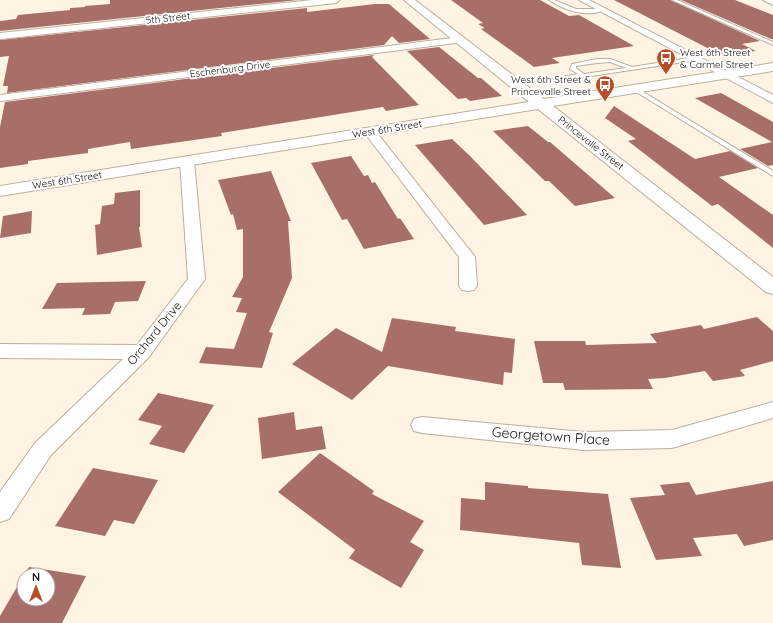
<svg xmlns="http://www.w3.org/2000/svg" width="773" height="623" viewBox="0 0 773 623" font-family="Quicksand,sans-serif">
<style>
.building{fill:#a86e6a}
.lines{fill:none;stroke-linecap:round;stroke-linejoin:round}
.lane-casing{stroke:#bbaf9a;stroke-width:2}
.street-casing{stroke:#bbaf9a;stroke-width:2}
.secondary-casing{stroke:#bbaf9a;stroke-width:2}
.lane{fill:#fff;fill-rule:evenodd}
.street{fill:#fff;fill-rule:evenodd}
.secondary{fill:#fff;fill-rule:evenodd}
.labels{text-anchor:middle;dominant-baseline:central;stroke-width:4;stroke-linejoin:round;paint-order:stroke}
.far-street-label{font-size:10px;fill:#16120a;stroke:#fff}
.far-poi-label{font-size:10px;fill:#16120a;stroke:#fff;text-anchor:start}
.street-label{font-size:12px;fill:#16120a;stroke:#fff}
.near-street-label{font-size:14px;fill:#16120a;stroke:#fff}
</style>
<rect width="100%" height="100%" fill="#fff4e3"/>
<!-- building -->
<path class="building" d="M110 0H298L0 31V21L16 19 18 15 70 10V8L85 7V6L110 4Z
M451 0H540L569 16 579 15 634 46 552 58 560 63 534 67 481 29 485 28 478 24 483 23Z
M614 0H671L760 41 742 44 756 51 721 55Z
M681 0H735L773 15V39H771Z
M375 4H389L430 39 399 43 392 36 384 45 7 93 8 86H3L9 56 0 57V40L307 8V12Z
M439 47 478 78H481L502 96 470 101 466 98 458 99 407 51Z
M374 55 372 57 419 105 386 111 383 107 221 133 222 136 131 149 130 142 88 149V153L28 161V164L0 168V127L5 102Z
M721 93 773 122V165L768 166 740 149 772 142 695 98Z
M614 106 695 159 730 151 758 168 719 177 773 215V248L718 204 712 206 628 141 636 139 605 118Z
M528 126 548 142H550L615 198 575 206 549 181H545L493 131Z
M452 139 470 156 527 215 484 225 415 145Z
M351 156 364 176 368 175 372 183 375 182 398 219 400 218 414 239 364 249 347 219 342 220 311 163Z
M271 171 291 221H288L292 278 269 332 273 333 262 368 199 363 206 347 234 349 247 313 236 312 242 298 232 297 243 277V229L237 230 233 214 231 215 218 180Z
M140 190V227H139L142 247 97 255 95 225 100 224 102 206 114 204 115 193Z
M32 211 31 233 0 238 3 216Z
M146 281 138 301 115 302 110 314 82 315 85 308 42 309 57 283Z
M757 317 773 331V361L740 370 745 376 713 381 705 371 665 378 648 379 653 389 565 390 563 383H543L534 341H585L586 345 657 343 650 334 701 325 704 329Z
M392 318 456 327 455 331 515 339 512 373 504 372 503 385 388 366 352 400 292 364 336 328 382 352Z
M158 393 214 405 184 453 149 444 162 426 138 420Z
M294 412 296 430 322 426 326 449 262 459 258 418Z
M320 453 374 491 372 494 424 521 410 542 424 550 401 588 349 558 355 550 278 492Z
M93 468 158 480 134 524 114 520 105 536 55 526Z
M773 481V540L744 546 737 534 693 538 702 556 656 560 630 498 665 495 660 485 689 482 696 495Z
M485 482 528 486V488L608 494 621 568 582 565 579 543 460 530 461 498 485 500Z
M29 567 86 576 62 623H0V616L24 575V599H48V575H24Z"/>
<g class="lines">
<!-- lane casing -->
<g class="lane-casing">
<path id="lane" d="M549 0H554L576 9H602L604 10C588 18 563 10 549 0Z
M672 0H677L773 42V45Z
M695 57 697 58V60L545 83 542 81 578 74 570 69 572 64 597 59H610L632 67ZM610 62 626 68 584 74 576 68V66L597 63Z
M635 87 773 171V176L633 90 632 89Z"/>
</g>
<!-- street casing -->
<g class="street-casing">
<path id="street" d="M312 0H340L336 3 0 39V33Z
M579 0H589L773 95V103Z
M763 0H773V5Z
M460 37 465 40 463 42 0 101V95Z
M370 128 374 129 475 257 477 286 474 290 468 291 462 290 459 286V257L364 132 366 129Z
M187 157 192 158 194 161 205 279 149 357 51 455 9 519 0 522V492L35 443 123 359 0 358V344L137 345 188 279 180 161 182 158Z
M773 402V418L672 448 584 450 422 433 414 431 411 425 414 419 422 417 584 432 672 430Z"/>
</g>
<!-- secondary casing -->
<g class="secondary-casing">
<path id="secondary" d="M404 0H415L544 99 773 63V71L553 106 773 277V294L766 292 538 109 0 196V186L529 102Z"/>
</g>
<!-- lane -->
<use href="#lane" class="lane"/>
<!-- street -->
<use href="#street" class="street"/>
<!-- secondary -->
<use href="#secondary" class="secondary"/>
</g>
<!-- icons -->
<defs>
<g id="bus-pin" transform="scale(1)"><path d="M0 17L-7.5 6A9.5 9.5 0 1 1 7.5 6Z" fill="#b64f27" stroke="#fff"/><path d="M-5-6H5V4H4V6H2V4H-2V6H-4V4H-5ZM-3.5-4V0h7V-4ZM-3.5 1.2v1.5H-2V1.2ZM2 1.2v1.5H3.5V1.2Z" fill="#fff"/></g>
</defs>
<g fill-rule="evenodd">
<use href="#bus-pin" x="666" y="58"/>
<use href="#bus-pin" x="605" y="85"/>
</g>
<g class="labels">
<!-- far-street labels -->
<g class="far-street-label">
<text transform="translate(168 18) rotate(-6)">5th Street</text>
<text transform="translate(230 69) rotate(-7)">Eschenburg Drive</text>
<text transform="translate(387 129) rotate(-9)">West 6th Street</text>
<text transform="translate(591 143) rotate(38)">Princevalle Street</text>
<text transform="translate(67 180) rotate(-9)">West 6th Street</text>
</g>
<!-- far-poi labels -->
<g class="far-poi-label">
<text x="680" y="52">West 6th Street<tspan x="680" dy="12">&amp; Carmel Street</tspan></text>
<text x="591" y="79" text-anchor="end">West 6th Street &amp;<tspan x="591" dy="12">Princevalle Street</tspan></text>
</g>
<!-- street labels -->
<g class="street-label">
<text transform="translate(154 333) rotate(-51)">Orchard Drive</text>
</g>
<!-- near-street labels -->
<g class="near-street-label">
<text transform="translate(551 436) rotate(4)">Georgetown Place</text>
</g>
</g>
<!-- north arrow -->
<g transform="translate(36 587)"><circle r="19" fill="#ffffff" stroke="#a2a09d"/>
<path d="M0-3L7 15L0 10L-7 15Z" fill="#b64f27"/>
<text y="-6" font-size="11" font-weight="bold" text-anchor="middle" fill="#16120a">N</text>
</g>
</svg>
